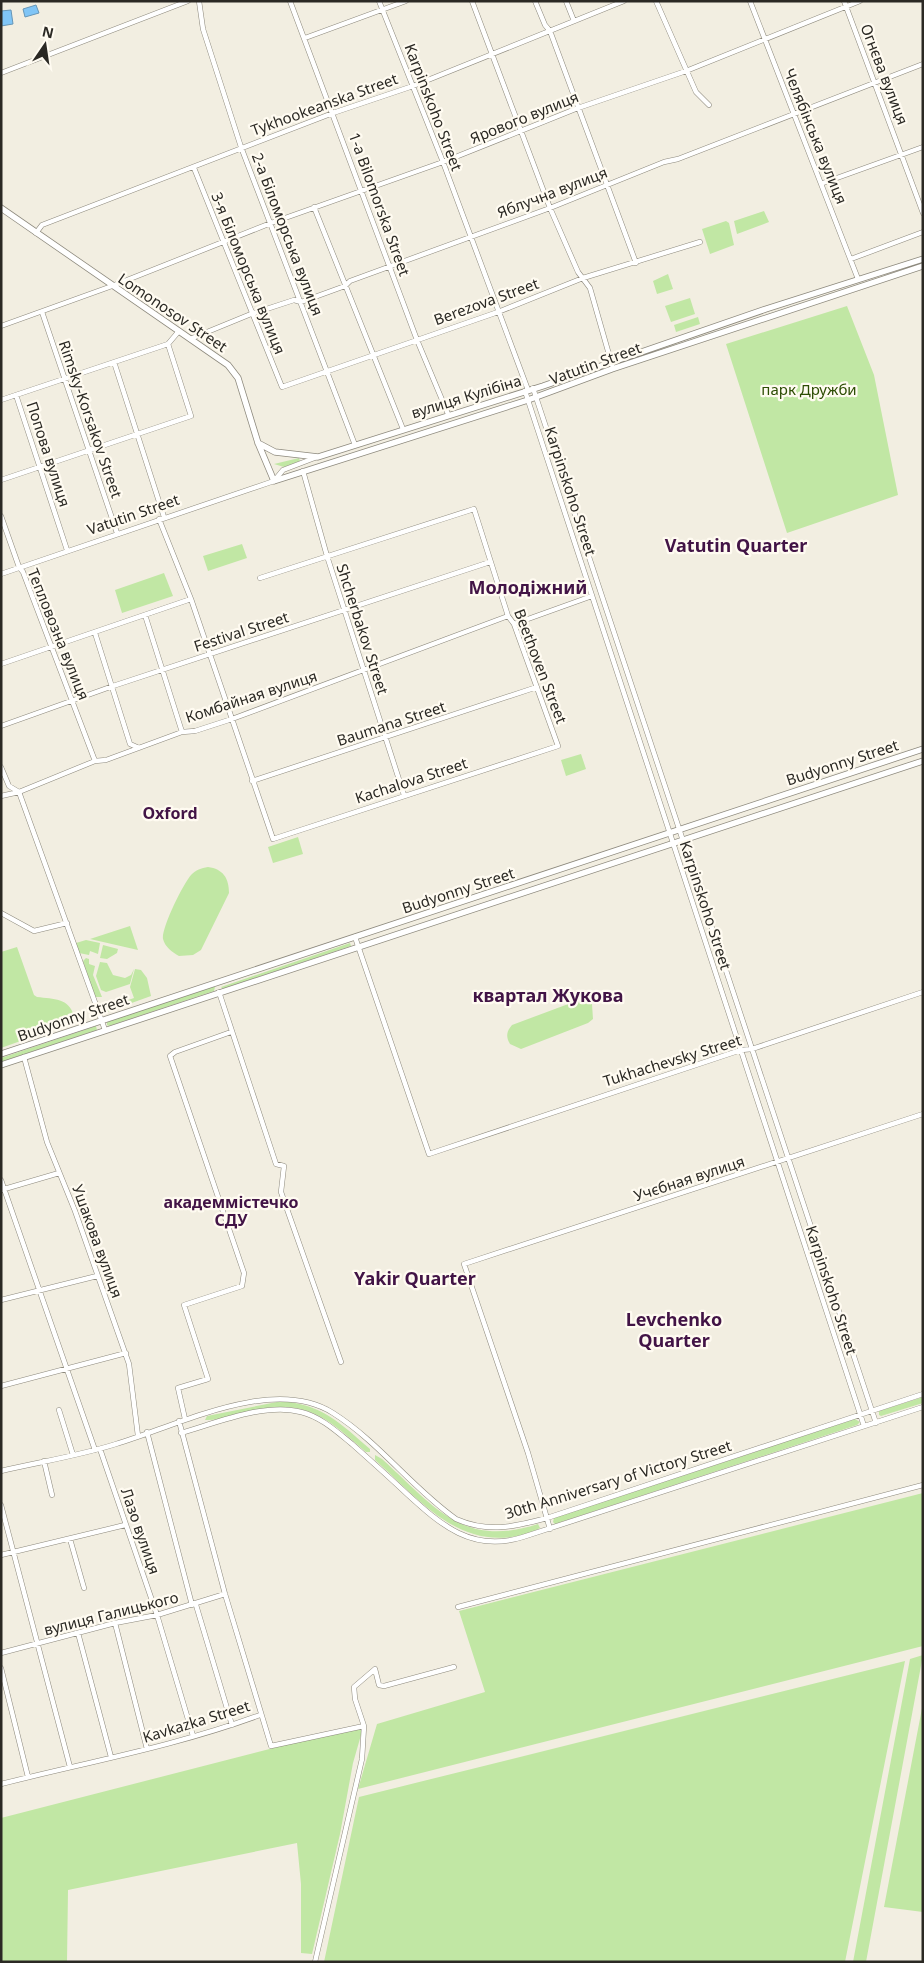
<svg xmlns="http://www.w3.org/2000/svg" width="924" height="1963" viewBox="0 0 924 1963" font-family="'Noto Sans',sans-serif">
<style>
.green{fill:#c1e7a4}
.water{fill:#80c5f6;stroke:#6696b7}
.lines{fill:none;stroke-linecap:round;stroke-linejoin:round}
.minor-casing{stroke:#8d897d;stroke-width:5.5}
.major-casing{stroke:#8d897d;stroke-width:7}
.minor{stroke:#fff;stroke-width:4.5}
.major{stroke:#fff;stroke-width:5.5}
.labels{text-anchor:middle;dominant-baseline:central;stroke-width:4.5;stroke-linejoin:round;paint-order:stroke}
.street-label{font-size:15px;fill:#2b2924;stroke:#fffbf1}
.park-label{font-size:15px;fill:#2d4d04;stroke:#fffbf1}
.neighbourhood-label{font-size:16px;font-weight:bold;fill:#421446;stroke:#fffbf1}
.quarter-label{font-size:18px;font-weight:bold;fill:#421446;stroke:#fffbf1}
</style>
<rect width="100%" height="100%" fill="#f2eee1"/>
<!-- green -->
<path class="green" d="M764 211 769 222 737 234 734 221Z
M726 221 729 223 734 245 710 254 702 229Z
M668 274 673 289 657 294 653 281Z
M690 298 695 314 671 322 665 306Z
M847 306 874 375 898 495 787 533 726 344Z
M698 317 700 324 676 332 674 325Z
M299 458 300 461 284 467 274 464Z
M242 544 247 558 208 571 203 556Z
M164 573 173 596 122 613 115 590Z
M581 754 586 769 566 776 561 760Z
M298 837 303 854 273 863 268 847Z
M208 867C223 869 229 878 229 893L201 950 193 955 179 956C172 952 165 947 163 939 161 929 183 884 191 875 196 870 201 868 208 867Z
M130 926 138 950 90 939Z
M86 940 100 943 98 954 90 951 89 955 79 953 76 943Z
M350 943 351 946 223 989 221 987Z
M103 945 118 949 117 953 107 959 100 958Z
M17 947 34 995 37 997C54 999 69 998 74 1016L68 1024 1 1048V952Z
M86 958 89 959V964L95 966 93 975 102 997H95L83 961Z
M100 962 107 963 113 975 125 978 131 975 134 969 130 984 106 992 101 990 96 976Z
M135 969 141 970 147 978 151 996 104 1013 102 1009 134 998 130 987Z
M212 986 215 987 214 991 109 1026 107 1025V1022Z
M579 1000 592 1004 593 1019 588 1023 521 1049 510 1044C506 1037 506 1032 512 1025Z
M96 1026 97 1030 1 1062V1058Z
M923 1397V1403L881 1416 879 1415V1411Z
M282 1401C323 1405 340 1423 370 1449V1452H366C326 1417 306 1398 250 1411 236 1414 218 1421 205 1420L207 1416Z
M855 1419 860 1422 857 1425 555 1524 553 1522 554 1518Z
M375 1455 382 1459C434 1506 462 1549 538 1524L540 1528C532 1533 520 1536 511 1537 453 1545 414 1494 375 1460Z
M923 1493V1646L358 1789 377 1724 485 1692 459 1611Z
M923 1655 866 1962H853L910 1659Z
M905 1661 845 1962H324L359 1797Z
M923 1703V1912L884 1907Z
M363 1728 353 1763 340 1834 312 1954 301 1953V1884L297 1843 68 1890 67 1962H1V1818L289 1744Z"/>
<!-- water -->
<path class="water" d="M36 5 39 13 25 17 23 9Z
M11 10 13 24 1 26V11Z"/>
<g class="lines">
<!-- minor casing -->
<g class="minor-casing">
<path id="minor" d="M199 1 203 29 241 147 355 445
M290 1 417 340 448 414
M379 1 443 162 528 390
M472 1 550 208 578 272 590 288 612 365
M535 1 545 25 550 31 636 263
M566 1 574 21
M656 1 696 92 709 105
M750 1 858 279
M844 1 923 213
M305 38 406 1
M1 73 188 1
M194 168 282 387 498 312 583 278 700 242
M823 183 923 147
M314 207 403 429
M36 233 42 225 333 113 413 86 624 1
M851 259 923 232
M42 312 117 533
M1 326 112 286 271 223 443 162 578 108 686 71 860 1
M190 339 251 314 294 300 301 302 345 286 350 281 550 208 664 162 678 159 923 64
M114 362 164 517
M533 388 876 1423
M525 391 864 1426
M16 395 67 550
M1 400 168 344 179 331
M303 471 327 556 404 795
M1 480 191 416 168 344
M1 516 19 567 23 572 95 761
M159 519 191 599 273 839 558 746 514 624 508 616 474 509 260 578
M1 574 274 481 283 470 317 457
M145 615 182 732
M514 624 592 596
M95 633 130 744 139 748
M1 664 191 599
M1 726 113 686 490 562
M1 767 9 786 19 792 105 1030
M252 781 537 687
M1 796 19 792 95 761 106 760 182 732 195 731 232 719 508 616
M1 913 34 931 67 923
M355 937 429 1154 741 1050 752 1049 923 992
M219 992 276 1164 284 1166 281 1192 341 1362
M24 1057 47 1142 75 1211 129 1364 138 1436
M1 1180 95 1450
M1 1190 59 1173
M1 1300 97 1276
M1 1386 126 1353
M59 1410 73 1455
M185 1419 178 1388 208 1379 184 1305 242 1286 244 1273 170 1056 175 1052 231 1032
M179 1421 225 1594 271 1746 364 1726 355 1699 354 1687 375 1669 379 1685 384 1686 454 1667
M147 1432 192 1605
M181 1433C216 1423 266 1402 301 1412 321 1417 336 1431 352 1444 370 1460 388 1476 406 1493 441 1525 472 1553 523 1537L923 1407
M100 1449 157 1615 193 1736
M44 1461 52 1495
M1 1471C39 1462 78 1456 116 1444 177 1426 273 1375 333 1413 379 1442 412 1488 456 1519 488 1533 514 1527 547 1518L923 1394
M1 1505 70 1767
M550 1529 528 1453 464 1264 923 1114
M70 1539 84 1588
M1 1555 125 1525
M196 1605 232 1725
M458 1607 923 1485
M115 1623 147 1749
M78 1633 111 1757
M1 1653 115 1623 157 1615 225 1594
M1 1668 28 1777
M1 1784C88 1762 176 1746 260 1715
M315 1962 362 1759 364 1726"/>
</g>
<!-- major casing -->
<g class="major-casing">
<path id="major" d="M1 208 228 365 238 378 258 443 274 481 528 400 612 369 923 266
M258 443 275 452 318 457 543 386 766 309 923 259
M1 1054 923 749
M1 1065 923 761"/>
</g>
<!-- minor -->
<use href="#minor" class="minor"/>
<!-- major -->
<use href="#major" class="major"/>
</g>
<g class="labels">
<!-- street labels -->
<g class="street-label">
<text transform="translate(885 74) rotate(69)">Огнєва вулиця</text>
<text transform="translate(324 104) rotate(-20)">Tykhookeanska Street</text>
<text transform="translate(434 107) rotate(69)">Karpinskoho Street</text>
<text transform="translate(524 117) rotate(-22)">Ярового вулиця</text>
<text transform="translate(816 136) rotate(68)">Челябінська вулиця</text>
<text transform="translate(552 192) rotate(-21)">Яблучна вулиця</text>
<text transform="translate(380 204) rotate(70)">1-a Bilomorska Street</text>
<text transform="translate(288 234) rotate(69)">2-а Біломорська вулиця</text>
<text transform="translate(249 273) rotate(68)">3-я Біломорська вулиця</text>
<text transform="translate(486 301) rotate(-20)">Berezova Street</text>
<text transform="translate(173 312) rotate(34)">Lomonosov Street</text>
<text transform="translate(595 363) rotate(-20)">Vatutin Street</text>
<text transform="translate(466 396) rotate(-17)">вулиця Кулібіна</text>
<text transform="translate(91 419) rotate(71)">Rimsky-Korsakov Street</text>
<text transform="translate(49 454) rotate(72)">Попова вулиця</text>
<text transform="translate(571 491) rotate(72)">Karpinskoho Street</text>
<text transform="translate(133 514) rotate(-19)">Vatutin Street</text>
<text transform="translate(363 629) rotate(72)">Shcherbakov Street</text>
<text transform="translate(241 631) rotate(-18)">Festival Street</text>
<text transform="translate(59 634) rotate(68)">Тепловозна вулиця</text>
<text transform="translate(541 666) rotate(69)">Beethoven Street</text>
<text transform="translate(251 696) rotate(-18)">Комбайная вулиця</text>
<text transform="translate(391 723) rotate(-18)">Baumana Street</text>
<text transform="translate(842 762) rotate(-18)">Budyonny Street</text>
<text transform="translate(411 780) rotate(-18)">Kachalova Street</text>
<text transform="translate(458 890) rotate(-18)">Budyonny Street</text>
<text transform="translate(706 905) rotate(72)">Karpinskoho Street</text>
<text transform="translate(73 1017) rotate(-19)">Budyonny Street</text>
<text transform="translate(672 1060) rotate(-17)">Tukhachevsky Street</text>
<text transform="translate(689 1178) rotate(-18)">Учєбная вулиця</text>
<text transform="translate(98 1241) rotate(70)">Ушакова вулиця</text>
<text transform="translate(832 1290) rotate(72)">Karpinskoho Street</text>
<text transform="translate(618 1479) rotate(-17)">30th Anniversary of Victory Street</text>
<text transform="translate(141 1531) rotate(71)">Лазо вулиця</text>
<text transform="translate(111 1613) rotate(-14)">вулиця Галицького</text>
<text transform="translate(196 1721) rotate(-17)">Kavkazka Street</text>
</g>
<!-- park labels -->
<g class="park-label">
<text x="809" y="389">парк Дружби</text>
</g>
<!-- neighbourhood labels -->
<g class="neighbourhood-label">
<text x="170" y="813">Oxford</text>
<text x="231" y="1202">академмістечко<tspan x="231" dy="18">СДУ</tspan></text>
</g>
<!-- quarter labels -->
<g class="quarter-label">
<text x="736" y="545">Vatutin Quarter</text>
<text x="528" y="587">Молодіжний</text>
<text x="548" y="995">квартал Жукова</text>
<text x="415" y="1278">Yakir Quarter</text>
<text x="674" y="1319">Levchenko<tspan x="674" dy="21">Quarter</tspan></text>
</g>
</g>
<!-- border -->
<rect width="924" height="1963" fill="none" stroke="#2b2924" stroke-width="5"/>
<!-- north arrow -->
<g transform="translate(45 45) rotate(13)" stroke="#fffbf1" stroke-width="4" paint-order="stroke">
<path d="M0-4L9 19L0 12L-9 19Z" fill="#2b2924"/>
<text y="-8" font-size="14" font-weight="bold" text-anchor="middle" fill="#2b2924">N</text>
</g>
</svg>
